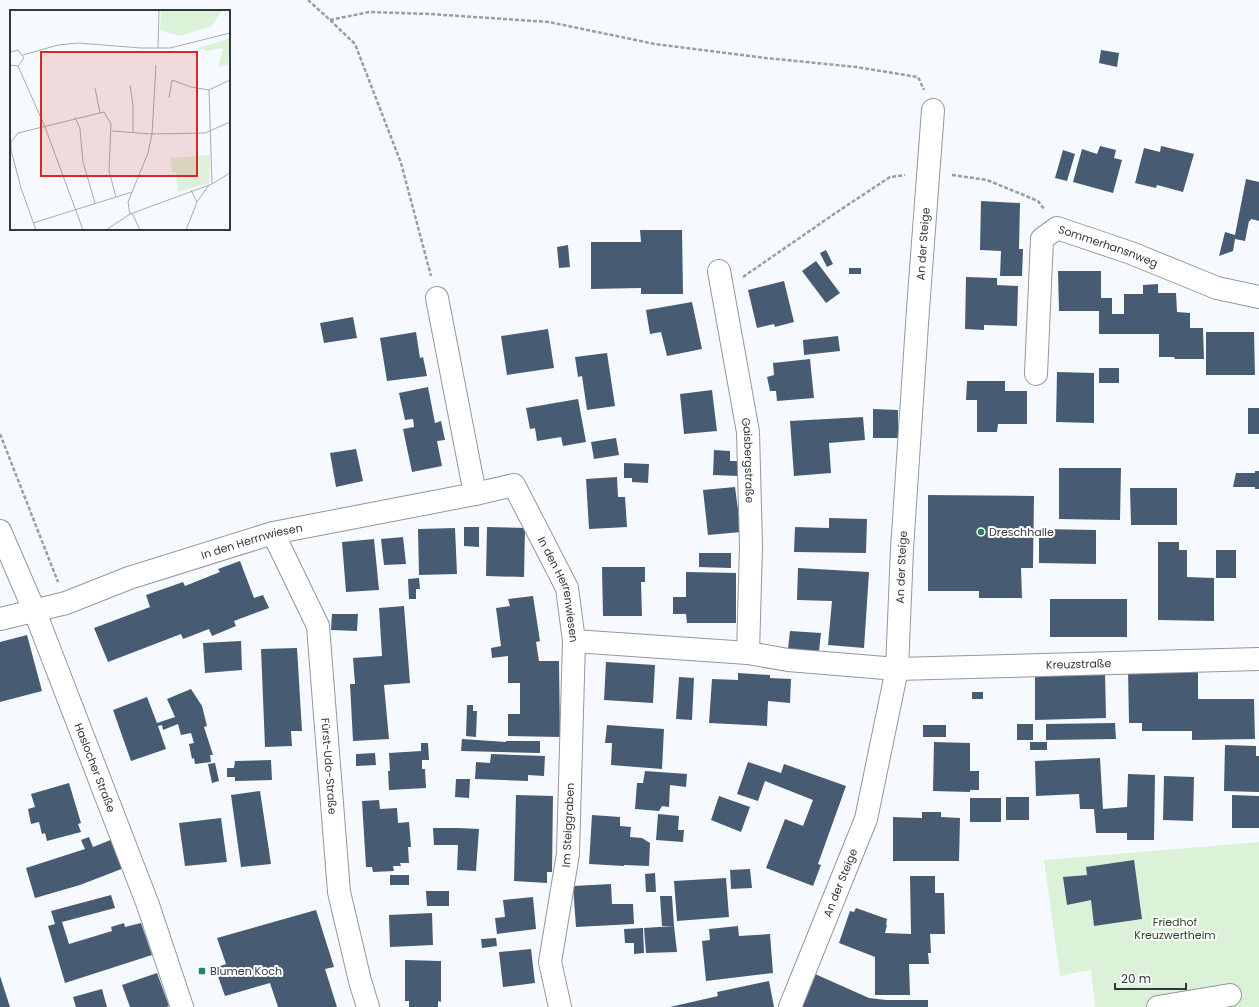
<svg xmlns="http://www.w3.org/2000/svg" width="1259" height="1007" viewBox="0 0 1259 1007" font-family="Poppins,sans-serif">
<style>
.green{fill:#dbf2d9}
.building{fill:#475c73}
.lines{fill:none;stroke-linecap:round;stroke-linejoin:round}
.minor-casing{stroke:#93989e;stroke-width:24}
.path{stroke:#9b9ea1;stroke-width:2.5;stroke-dasharray:4 2;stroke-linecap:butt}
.minor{stroke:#fff;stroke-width:22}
.poi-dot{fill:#1e8662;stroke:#fff;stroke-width:1.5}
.labels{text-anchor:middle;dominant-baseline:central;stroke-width:4;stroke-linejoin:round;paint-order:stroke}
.street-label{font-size:11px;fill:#343739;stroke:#fff}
.poi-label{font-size:11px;fill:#343739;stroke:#fff;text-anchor:start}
.park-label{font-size:11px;fill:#214620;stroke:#fff}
.inset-road{fill:none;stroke:#a8acaf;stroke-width:1}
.view{fill:#d62828;fill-opacity:0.15;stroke:#d62828;stroke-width:2}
.inset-edge{fill:none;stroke:#343739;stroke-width:2}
</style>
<rect width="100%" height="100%" fill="#f6fafe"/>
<!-- green -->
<path class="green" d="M1259 842V1007H1095L1091 970 1060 976 1044 860Z"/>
<!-- building -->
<path class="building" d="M1101 50 1119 53 1117 67 1099 63Z
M1100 146 1116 150 1114 158 1122 160 1113 193 1073 182 1082 149 1097 154Z
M1161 146 1194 154 1183 192 1157 185 1156 188 1135 183 1144 148 1160 152Z
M1063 150 1075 154 1067 181 1055 178Z
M1246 179 1259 182V221L1251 219 1250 221H1249L1245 241 1235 239 1233 251 1219 256 1225 232 1235 235Z
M981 201 1020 203 1019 249H1023L1022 276H1000L1001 251 980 250Z
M640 230H682L683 294H641V288L591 289V242H641Z
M568 245 570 267 559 268 557 247Z
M826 250 833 264 827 267 820 253Z
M816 261 840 293 826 303 802 271Z
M849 268H861V274H849Z
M1058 271H1101V298H1112V314H1124V294H1143V285L1158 284V293H1176L1177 312 1190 313V328H1203L1204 359H1175L1174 357H1159V334H1099V311H1059Z
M966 277 997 278V285L1018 286 1017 326 984 325V330L965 329Z
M784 281 794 322 775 327 774 324 757 328 748 290Z
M692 302 702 349 667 356 661 332 650 334 646 310Z
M353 317 357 338 324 343 320 323Z
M548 329 554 368 507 375 501 336Z
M416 332 420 358 423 357 427 376 387 381 380 338Z
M1206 332H1254L1255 375H1206Z
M838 336 840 351 804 355 803 340Z
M607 353 615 406 587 410 582 376 578 377 575 357Z
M810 359 814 398 777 401 776 391H770L767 377 774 375 773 363Z
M1099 368H1119V383H1099Z
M1057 372 1094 373V423L1056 422Z
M967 381H1005V391H1027V424H998L997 432H977V400H966Z
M428 387 435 423 441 421 445 440 437 441 442 466 412 472 403 429 414 427 413 419 405 420 399 393Z
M712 390 717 431 684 434 680 394Z
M578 399 586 442 563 446 561 437 537 441 535 428 530 429 526 408Z
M1248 408H1259V434H1248Z
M873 409 898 410V438H873Z
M863 417 865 440 829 443 831 473 794 476 790 421Z
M616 438 619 455 594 459 591 442Z
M356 449 363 481 336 487 330 453Z
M714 450 730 451V461H739V476L713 475Z
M624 463 649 464 648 483 632 482V478H624Z
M1059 468H1121L1120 520 1059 519Z
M1255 471H1259V489H1255V487H1233L1236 473H1255Z
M617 477 618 497H625L627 527 589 529 586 479Z
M735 487 741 532 708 535 703 490Z
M1130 488H1177V525H1131Z
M928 495 1034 496 1033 568H1021L1022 598H979V591H928Z
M829 518 867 519 866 553 794 552 795 527 829 528Z
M464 527H479V547L464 546Z
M487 527 525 528 524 577 486 576Z
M455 528 457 574 419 575 418 529Z
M1039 529 1096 530V564L1039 563Z
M403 537 406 564 384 565 381 539Z
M374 539 379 590 346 592 342 542Z
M1158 542H1179V550H1187V577L1214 578V621L1158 620Z
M1216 550H1236V578H1216Z
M699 553H731V568L699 567Z
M240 561 254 598 263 595 269 608 234 621 236 626 212 636 209 629 183 639 181 634 108 662 94 628 150 607 146 595 183 582 185 586 220 572 218 569Z
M602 567H645V582H641L642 616H603Z
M798 568 869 572 864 648 828 645 832 601 797 600Z
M686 572 736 573V623H687L686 614H673V597H686Z
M419 578 420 589H416V599H409L408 579Z
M533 596 540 641 536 642 539 661H559L560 737 508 736V714H520V683H508V656L492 658 491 648 501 646 496 608 510 606 508 599Z
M1050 599H1127V637H1050Z
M404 606 410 683 384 685 389 739 353 741 350 684H355L353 658 382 656 379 608Z
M332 614H358L357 631 331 630Z
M790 631 821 633 819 651 788 649Z
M27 635 42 691 0 702V642Z
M241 641 242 670 205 673 203 643Z
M297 648 302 731H291L292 746 265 747 261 649Z
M606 662 655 665 653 703 604 700Z
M1198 668V699H1254L1255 739 1192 740V731H1142V723H1129L1128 669Z
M1105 671 1106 718 1035 720V672Z
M738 673 770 675V678L791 679 790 703 768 701 767 726 709 723 712 679 738 680Z
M679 677 694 678 692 720 676 719Z
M191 689 202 706 207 726 204 727 213 755H210L211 762 195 764 194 758 192 759 189 744 194 743 191 733 181 735 178 724 163 730 162 725 158 726 166 749 131 761 113 710 147 697 157 723 175 717 167 699Z
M972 692H983V699H972Z
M467 705H473V711H477L476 737 466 736Z
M1115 723 1116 739 1046 740V724Z
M1017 724H1033V740H1017Z
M607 725 664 729 662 769 611 765 612 743H605Z
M923 725H946V737H923Z
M462 739 506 742V741H540V753L461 751Z
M934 742 970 743V771H979V790H970V792L933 791Z
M1030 742H1047V750H1030Z
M421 743H428L429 760H422V769H425L426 788 389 790 388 771H390L389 753 421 751Z
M1225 745 1256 746V756H1259V792L1224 791Z
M375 753 376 765 356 766V754Z
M491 754 545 756 544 776 528 775V781L475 779 476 762 490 763Z
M1100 758 1103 809 1127 807 1128 774 1155 775 1154 840H1127V833H1096L1094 809H1080L1079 794 1036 796 1035 761Z
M271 760 272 780 235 781V777H227V768H234L235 761Z
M748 762 781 773 784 764 846 786 818 864 821 865 813 886 766 868 785 819 803 826 813 800 765 781 758 801 737 794Z
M215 763 219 781 212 783 208 764Z
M645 771 687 774 686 787 670 785 669 807 662 806 659 811 635 809 637 783H643Z
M1164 776 1194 777 1193 821 1163 820Z
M456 779H470L469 798 455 797Z
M69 783 81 823 78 824 81 832 47 841 45 833 42 834 39 822 31 824 28 809 35 807 31 794Z
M260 791 271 864 241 867 231 795Z
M516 795 553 796 552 872H547V883L514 881Z
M1232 795 1259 796V828H1232Z
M719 796 750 807 741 832 711 820Z
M1006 797H1029V820H1006Z
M970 798H1001V822H970Z
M379 800 380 809 397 808 398 823 409 822 411 847H408L409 863H400L401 866H393L394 871 373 872 372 867H366L362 801Z
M922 812H941V817L960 818 959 861H893V817L922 818Z
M658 814 679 816 678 830H684L683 842 656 840Z
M592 815 620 817V826L631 827 630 837 642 838 650 843 649 866 624 865V866L589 864Z
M221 818 227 862 185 866 179 823Z
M433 828H459L479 829 476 871 457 870 458 845H434Z
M89 837 93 847 113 839 124 868 80 885 35 898 26 868 85 849 81 840Z
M1134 860 1142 919 1094 926 1091 900 1067 905 1063 877 1087 875 1086 867Z
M750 869 752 888 731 889 730 870Z
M655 873 656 892H646L645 874Z
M390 875H409V885H390Z
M910 876H935V893H944L945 934H921H930L931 953H928L929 964H909L910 995H875V957L839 943 850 911 854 912 856 908 887 919 886 925H887L885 933 911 934Z
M726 878 729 917 677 921 674 881Z
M611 884 612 904H633L634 924 576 927 573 886Z
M426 891H449V906H427Z
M111 895 115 908 62 922 69 944 112 931 111 927 124 923 125 927 141 923 152 955 65 983 48 926 55 924 51 911Z
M660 896H672L674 926H662Z
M533 897 536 929 497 934 495 918 505 917 503 900Z
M316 910 334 967 325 969 337 1007H278L270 983 225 996 215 968 226 964 217 938Z
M432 913 433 945 390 947 389 915Z
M674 926 677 952 646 953 644 928Z
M738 926 739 936 770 934 773 973 706 981 702 941 710 940 709 929Z
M643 928 644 953 634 954V943H625L624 929Z
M496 938 497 946 482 948 481 939Z
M531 949 535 983 503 987 499 952Z
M405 960 441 961V1002L438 1001V1007H409V1001H405Z
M157 973 169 1006 166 1007H130L122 985Z
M815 974 869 998 886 1000H928V1007H802Z
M0 976 10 1007H0Z
M769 981 774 1007H670L718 996 717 992Z
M102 989 107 1007H76L73 997Z"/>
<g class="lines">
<!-- minor casing -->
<g class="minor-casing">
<g id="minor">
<path id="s1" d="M719 271 748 432 751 546 748 653"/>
<path d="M437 298 475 494"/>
<path id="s2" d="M1036 374 1042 239 1057 228 1131 253 1217 288 1259 297"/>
<path id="s3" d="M0 531 35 612 148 905 182 1007"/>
<path id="s4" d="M273 533 318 626 339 892 360 981 368 1007"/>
<path id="s5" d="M0 619 66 603 129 578 273 533 475 494 514 485 567 588 574 641 568 854 550 962 560 1007"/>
<path id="s6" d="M574 641 748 653 788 660 897 669 1259 659"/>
<path id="s7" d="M790 1007 866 819 897 669 902 549 918 309 933 110"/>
<path d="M1158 1007 1230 995"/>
</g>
</g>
<!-- path -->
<path class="path" d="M308 0 330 20 355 44 401 163 431 276
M330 20 369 12 430 14 549 22 655 44 766 58 856 67 918 77 924 90
M952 175 987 180 1038 201 1044 209
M743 277 834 214 890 177 905 175
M0 434 58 582"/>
<!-- minor -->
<use href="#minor" class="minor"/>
</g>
<!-- markers -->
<g class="poi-dot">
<circle cx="981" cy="532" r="4"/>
<rect x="198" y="967" width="8" height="8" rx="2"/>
</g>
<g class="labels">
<!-- street labels -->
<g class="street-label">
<text stroke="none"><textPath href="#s7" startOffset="782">An der Steige</textPath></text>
<text stroke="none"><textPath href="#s2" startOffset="208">Sommerhansnweg</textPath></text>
<text stroke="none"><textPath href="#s1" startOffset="192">Gaisbergstraße</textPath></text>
<text stroke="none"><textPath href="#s5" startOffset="264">In den Herrnwiesen</textPath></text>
<text stroke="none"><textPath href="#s7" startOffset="458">An der Steige</textPath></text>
<text stroke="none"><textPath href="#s5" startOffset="647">In den Herrenwiesen</textPath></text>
<text stroke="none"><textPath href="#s6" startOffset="506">Kreuzstraße</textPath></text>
<text stroke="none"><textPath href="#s4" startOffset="244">Fürst-Udo-Straße</textPath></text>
<text stroke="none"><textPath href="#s3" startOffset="255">Haslocher Straße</textPath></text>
<text transform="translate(568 825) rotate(-87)">Im Steiggraben</text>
<text stroke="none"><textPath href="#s7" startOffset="134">An der Steige</textPath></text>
</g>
<!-- poi labels -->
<g class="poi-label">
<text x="989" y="532">Dreschhalle</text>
<text x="210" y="971">Blumen Koch</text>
</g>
<!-- park labels -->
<g class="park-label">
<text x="1175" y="922">Friedhof<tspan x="1175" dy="13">Kreuzwertheim</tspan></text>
</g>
</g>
<!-- overview -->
<g transform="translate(10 10)">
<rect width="220" height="220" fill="#f6fafe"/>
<path d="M151 0H212L202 16 170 26 150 20ZM220 28 218 55 208 57 213 38 197 41 189 38ZM200 145 199 173 168 182 166 162H162L160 148Z" fill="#dbf2d9"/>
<path class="inset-road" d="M148 38 149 0M0 42 8 40 14 48 8 56 0 55M13 45 48 35 68 33 131 38H160L220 23M8 56 35 117 73 220M120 75 123 95V122M85 78 90 103M199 80 202 174M199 80 220 70M159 88 162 70 181 77 199 80M65 107 70 119 73 152 85 193M102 121 142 124 195 123 220 112M181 180 187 192M122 203 130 220M120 204 118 192 138 143 142 124 146 55M23 213 122 182M26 220 11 178 1 140V132L8 123 94 102 101 114 99 161 106 187M96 220 120 204 202 174 220 163M176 220 187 192 199 175"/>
<path class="view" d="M31 42H187V166H31Z"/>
<rect width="220" height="220" class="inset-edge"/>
</g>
<!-- scale -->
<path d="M1115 983v6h71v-6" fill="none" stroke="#343739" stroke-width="2"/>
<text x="1121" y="983" font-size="12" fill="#343739" stroke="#ffffff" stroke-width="3" paint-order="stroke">20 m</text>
</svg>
